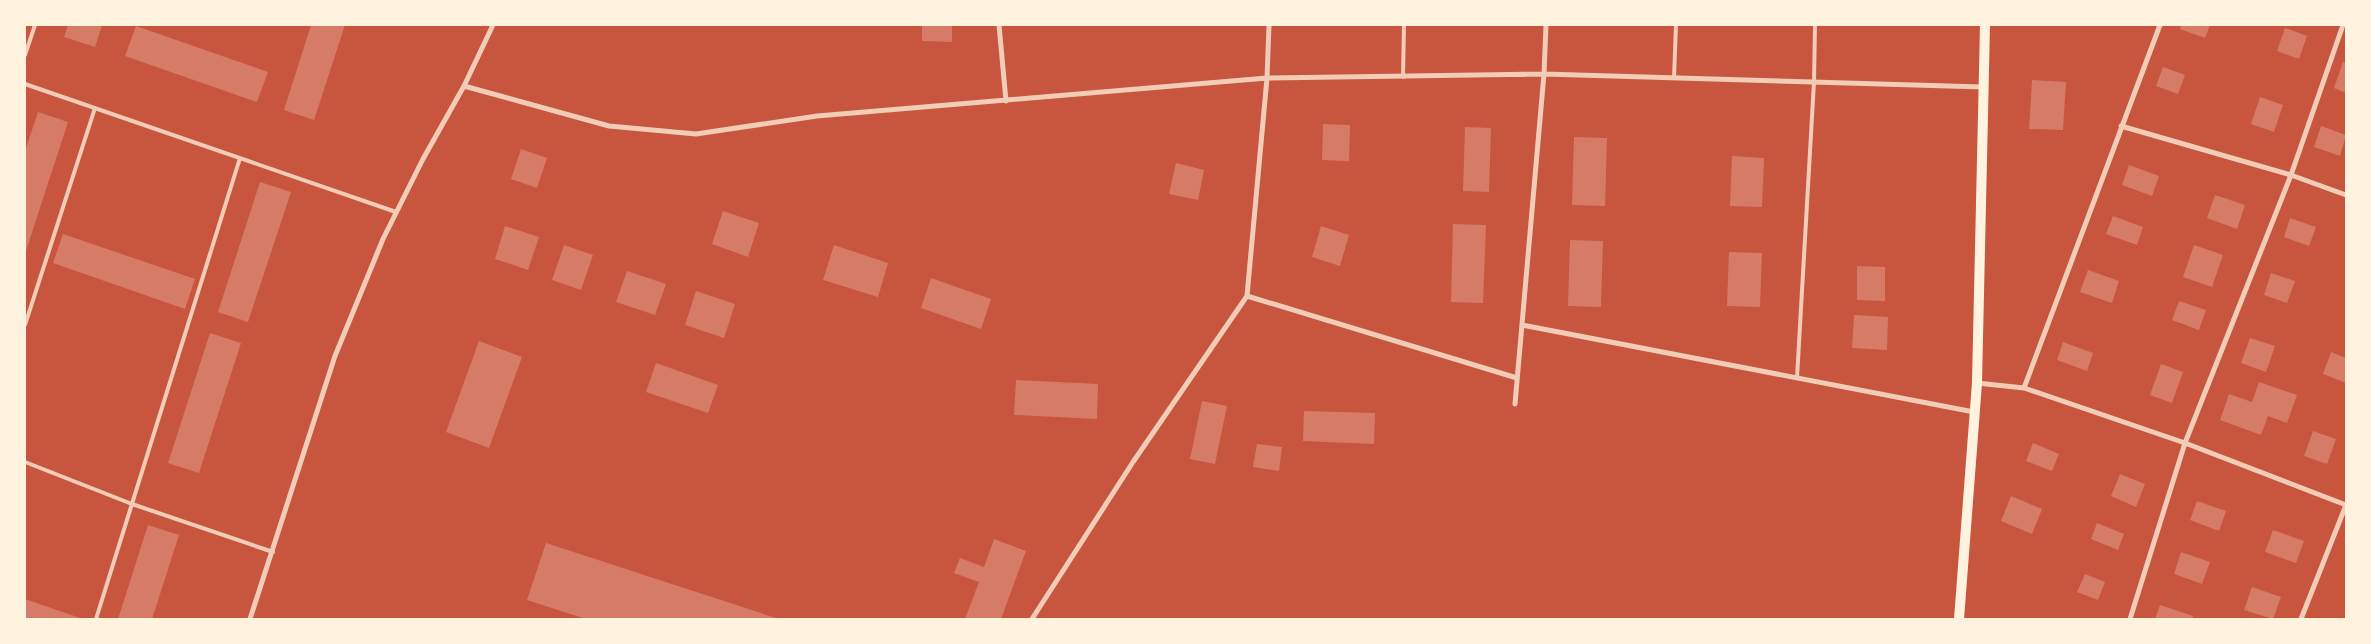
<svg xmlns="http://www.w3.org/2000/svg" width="2371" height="644" viewBox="0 0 2371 644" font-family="'Libre Baskerville',serif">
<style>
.building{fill:#d67c66}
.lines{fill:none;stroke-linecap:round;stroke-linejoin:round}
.service{stroke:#f1ccb7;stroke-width:4}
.minor{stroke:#f1ccb7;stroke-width:5}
.secondary{stroke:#fff3e0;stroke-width:10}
</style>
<rect width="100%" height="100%" fill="#c8553d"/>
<!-- building -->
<path class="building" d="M68 25H102L95 47 64 37Z
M311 25H345L314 120 284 110Z
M922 25H952V42L922 41Z
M2181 25H2210L2205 38 2180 29Z
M136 26 268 72 257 102 125 56Z
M2285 28 2307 36 2299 59 2277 51Z
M2343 62 2346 63V93L2334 88Z
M2163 67 2185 75 2178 94 2156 86Z
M2032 80 2066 82 2063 130 2029 129Z
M2260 97 2283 105 2274 132 2251 124Z
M38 112 68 122 25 254V151Z
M1323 124 1350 125 1349 161 1322 160Z
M2321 126 2346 135 2340 156 2314 147Z
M1465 127 1491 128 1489 192 1463 191Z
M1574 137 1607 138 1605 206 1572 205Z
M521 149 547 158 537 188 511 179Z
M1732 156 1764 158 1762 207 1730 206Z
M1176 163 1204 170 1198 200 1169 194Z
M2129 165 2159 176 2152 196 2122 185Z
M260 182 291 192 248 322 218 312Z
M2215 195 2245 205 2237 229 2207 218Z
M723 211 759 223 748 257 712 244Z
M2113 216 2143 227 2137 245 2106 234Z
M2290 218 2316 227 2309 246 2284 237Z
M1453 224 1486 225 1483 303 1451 302Z
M505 226 539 237 528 270 495 259Z
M1321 226 1349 235 1340 266 1312 257Z
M63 234 195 279 185 309 53 263Z
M1570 240 1603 241 1601 307 1568 306Z
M564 245 593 255 581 290 552 280Z
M834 245 888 263 878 297 823 280Z
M2194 245 2223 255 2212 287 2183 277Z
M1729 252 1762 253 1760 307 1727 306Z
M1857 266 1885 267V301L1857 300Z
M2088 270 2119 281 2112 303 2080 292Z
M627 271 666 284 655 315 616 302Z
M2271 273 2295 281 2287 303 2264 295Z
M931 278 991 299 981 329 921 308Z
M696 291 735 304 724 338 685 325Z
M2179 301 2206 310 2199 330 2172 320Z
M1854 315 1888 317 1887 350 1852 348Z
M210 333 241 343 199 473 168 463Z
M2250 338 2275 346 2266 372 2241 363Z
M479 341 522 357 489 448 446 432Z
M2063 342 2093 353 2087 371 2057 360Z
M2331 352 2346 358V383L2323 374Z
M656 363 718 385 708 413 646 392Z
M2161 364 2183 372 2172 403 2150 395Z
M1016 380 1098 384 1097 419 1014 415Z
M2259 382 2297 395 2287 423 2268 416 2261 435 2220 420 2229 394 2252 402Z
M1202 401 1227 406 1215 464 1190 459Z
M1304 411 1375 413 1374 444 1303 441Z
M2313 431 2336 439 2327 464 2304 456Z
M2033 443 2059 454 2052 471 2026 461Z
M1257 444 1282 447 1279 471 1253 467Z
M2120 474 2145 484 2136 507 2111 496Z
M2011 496 2042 509 2032 534 2001 521Z
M2197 501 2226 511 2219 531 2190 520Z
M2097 523 2124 534 2118 550 2091 539Z
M148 525 179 535 152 619H118Z
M2273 530 2304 541 2296 563 2265 552Z
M994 539 1026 551 1001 619H965L979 582 954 573 960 558 984 567Z
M546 543 779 619H586L527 600Z
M2181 552 2210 562 2202 584 2174 574Z
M2085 574 2105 582 2098 600 2077 592Z
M2252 587 2281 597 2273 619 2244 610Z
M25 599 83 619H25Z
M2160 605 2193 616 2192 619H2155Z"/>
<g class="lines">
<!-- service -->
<path class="service" d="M25 55 35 25
M1403 77 1404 25
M1674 78 1676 25
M25 84 396 212
M25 325 95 108
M1797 378 1814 82 1815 25
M25 462 132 504 273 552
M96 619 240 158"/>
<!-- minor -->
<path class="minor" d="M999 25 1006 101
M464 86 609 126 696 134 817 116 1267 78 1544 74 1983 87
M2121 126 2291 175 2346 195
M1247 296 1517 378
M1522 325 1974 412
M1977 383 2024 388 2160 25
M2024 388 2185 443 2346 505 2301 619
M1515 404 1544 74 1546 25
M250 619 335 356 383 239 423 159 464 86 493 25
M1032 619 1133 462 1247 296 1267 78 1269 25
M2130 619 2185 443 2291 175 2343 25"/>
<!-- secondary -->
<path class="secondary" d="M1959 619 1977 383 1985 25"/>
</g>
<!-- border -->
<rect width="2371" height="644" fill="none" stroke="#fff3e0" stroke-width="52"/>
</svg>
